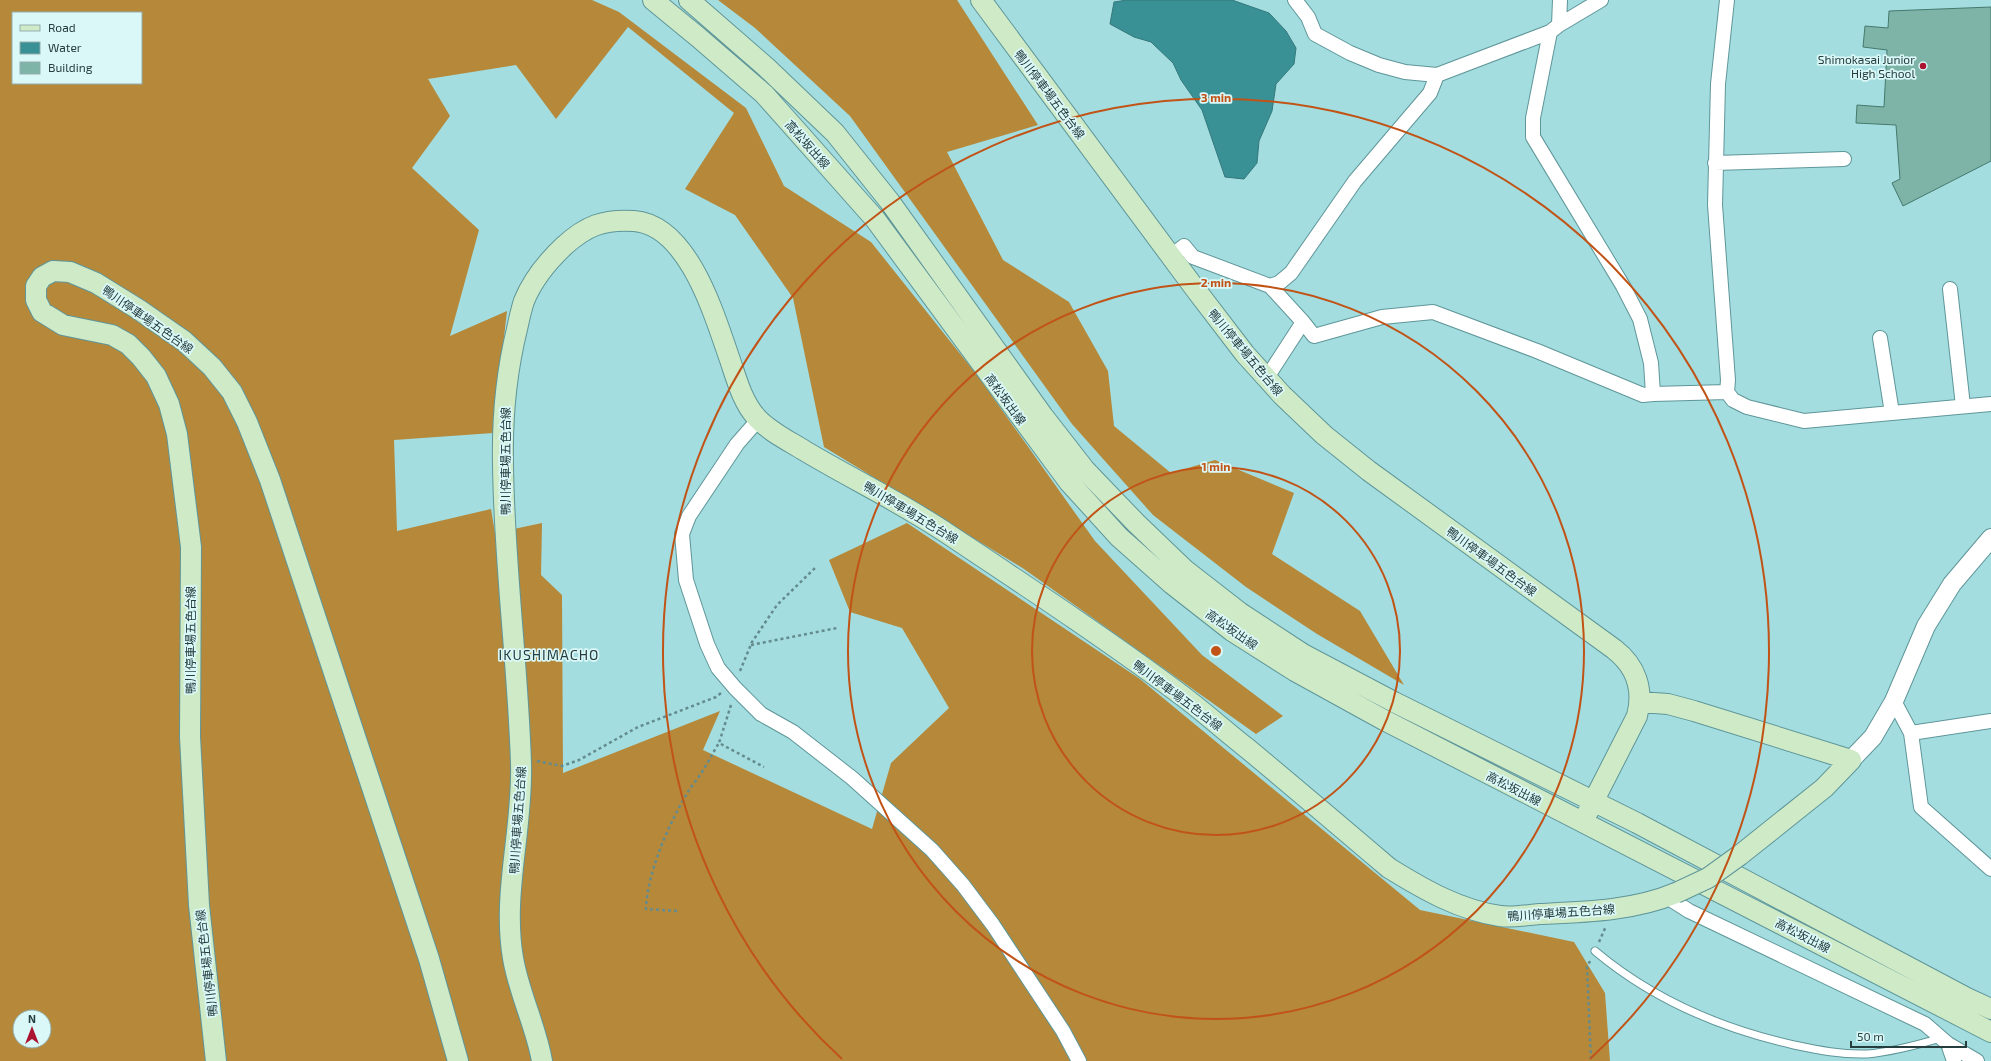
<svg xmlns="http://www.w3.org/2000/svg" width="1991" height="1061" viewBox="0 0 1991 1061" font-family="'Exo 2','Noto Sans JP',sans-serif">
<style>
.forest{fill:#b5883a;fill-rule:evenodd}
.water{fill:#3a9195;stroke:#34787b}
.building{fill:#7eb3a7;stroke:#45796e}
.lines{fill:none;stroke-linecap:round;stroke-linejoin:round}
.service-casing{stroke:#5f9699;stroke-width:9}
.minor-casing{stroke:#5f9699;stroke-width:16}
.tertiary-casing{stroke:#5f9699;stroke-width:20}
.secondary-casing{stroke:#5f9699;stroke-width:22}
.path{stroke:#648c8e;stroke-width:2.5;stroke-dasharray:3 3;stroke-linecap:butt}
.service{stroke:#fff;stroke-width:7}
.minor{stroke:#fff;stroke-width:14}
.tertiary{stroke:#fff;stroke-width:18}
.secondary{stroke:#cfeac7;stroke-width:20}
.secondary-bridge-casing{stroke:#5f9699;stroke-width:22;stroke-linecap:butt}
.secondary-bridge{stroke:#cfeac7;stroke-width:20}
.ring{fill:none;stroke:#c15316;stroke-width:2}
.poi-dot{fill:#aa1431;stroke:#dbf8f8;stroke-width:1.5}
.labels{text-anchor:middle;dominant-baseline:central;stroke-width:3.5;stroke-linejoin:round;paint-order:stroke}
.poi-label{font-size:12px;fill:#263d3e;stroke:#dbf8f8;text-anchor:end}
.street-label{font-size:12px;fill:#263d3e;stroke:#dbf8f8}
.quarter-label{font-size:14px;letter-spacing:1px;fill:#263d3e;stroke:#dbf8f8}
.centre{fill:#c15316;stroke:#dbf8f8;stroke-width:2}
.ring-label{font-size:12px;text-anchor:middle;font-weight:bold;fill:#c15316;stroke:#dbf8f8;stroke-width:3.5;stroke-linejoin:round;paint-order:stroke}
</style>
<rect width="100%" height="100%" fill="#a3dddf"/>
<!-- forest -->
<path class="forest" d="M0 0H592L619 12 746 108 784 186 871 242 977 375 1095 541 1202 655 1283 716 1256 734 1024 569 824 447 793 298 735 215 685 189 734 113 628 27 556 119 516 65 428 79 450 116 412 168 479 230 450 336 507 311 493 433 394 440 397 531 491 509 495 533 542 523 541 575 562 595 563 773 720 711 703 750 872 829 891 763 949 708 902 628 850 612 829 560 907 523 1140 679 1420 910 1574 942 1605 993 1610 1061H0ZM13 13H141V83H13ZM20 1017H44V1041H20Z
M718 0H957L1038 125 947 152 1003 260 1069 302 1108 371 1114 426 1171 473 1215 460 1294 493 1272 554 1360 611 1404 685 1317 634 1246 587 1153 515 1072 424 850 116 755 28Z"/>
<!-- water -->
<path class="water" d="M1127 0H1232L1269 13 1286 31 1296 48 1294 64 1276 84 1272 111 1259 141 1257 163 1244 179 1225 177 1202 110 1181 80 1173 63 1151 42 1134 37 1110 24 1114 2Z"/>
<!-- building -->
<path class="building" d="M1991 7V161L1903 206 1892 183 1900 179 1896 125 1856 123 1857 105 1884 107 1887 50 1863 47 1865 26 1888 28 1889 11Z"/>
<g class="lines">
<!-- service casing -->
<g class="service-casing">
<path id="service" d="M1595 951C1652 999 1723 1029 1794 1045 1818 1050 1842 1055 1867 1054 1892 1052 1917 1045 1941 1038"/>
</g>
<!-- minor casing -->
<g class="minor-casing">
<path id="minor" d="M1727 0 1718 84 1715 205 1728 380 1727 392
M1559 25 1601 0
M1550 32 1533 118V137L1623 286 1640 319 1651 363 1653 394 1727 392 1733 400 1747 407 1804 421 1991 404
M1437 75 1550 32 1559 25 1560 0
M1715 163 1844 159
M1171 256 1184 246 1193 257 1270 286 1279 283 1291 273 1355 181 1430 93 1437 75 1405 72 1379 65 1350 53 1315 34 1308 17 1295 0
M1270 286 1303 322 1314 336 1382 317 1433 312 1537 351 1643 395 1653 394
M1950 289 1963 406
M1880 338 1892 413
M1266 379 1303 322
M758 420 737 444 689 516 682 534 686 580 707 644 718 668 735 688 761 714 793 732 852 778 932 850 963 885 993 925 1063 1031 1079 1061
M1894 701 1911 733 1991 721
M1911 733 1921 807 1991 869
M1667 897 1689 911 1925 1024 1948 1044 1954 1061
M1948 1044 1977 1061"/>
</g>
<!-- tertiary casing -->
<g class="tertiary-casing">
<path id="tertiary" d="M1851 760 1873 737 1894 701 1926 626 1952 584 1991 538"/>
</g>
<!-- secondary casing -->
<g class="secondary-casing">
<path id="secondary" d="M653 0 698 37 764 94 875 219 1069 482 1119 537 1172 584 1232 631 1295 671 1384 720 1991 1032
M689 0 766 67 835 133 890 202 1043 416 1085 470 1136 523 1185 570 1239 612 1303 654 1394 702 1637 823 1967 998 1991 1009
M981 0 1196 290 1245 354 1282 395 1324 435 1369 471 1614 649C1636 666 1644 689 1637 716L1588 812
M1640 702 1668 704 1694 711 1851 760 1824 788 1740 855
M216 1061 199 905 190 737 191 547 177 434 169 404 156 376 141 357 128 344 112 335 63 325 42 312 36 300V286L42 277 53 271 70 272 96 283 138 309 184 341 212 367 232 392 247 422 270 480 429 959 458 1061
M542 1061C536 1026 519 994 513 958 502 894 523 829 521 764 518 664 504 564 503 464 502 418 506 374 517 329 519 320 521 310 524 301 533 279 547 262 564 246 586 226 603 219 634 221 688 225 714 314 729 357 736 377 742 402 757 418 770 432 789 441 805 451 852 479 902 503 948 534 1026 586 1105 638 1180 694 1203 711 1225 731 1248 749 1295 788 1342 828 1389 868 1423 889 1459 910 1500 916 1512 918 1527 915 1539 914 1585 912 1633 911 1676 893"/>
</g>
<!-- path -->
<path class="path" d="M751 645 837 628
M740 671 752 642 777 605 815 568
M731 705 719 743 764 767
M537 761 562 766 579 760 638 727 716 697 721 693
M677 911 646 909C647 873 669 823 688 792 692 785 698 779 702 772 708 763 713 752 719 743
M1599 942 1606 926
M1590 961 1587 967 1591 1061"/>
<!-- service -->
<use href="#service" class="service"/>
<!-- minor -->
<use href="#minor" class="minor"/>
<!-- tertiary -->
<use href="#tertiary" class="tertiary"/>
<!-- secondary -->
<use href="#secondary" class="secondary"/>
<!-- secondary-bridge casing -->
<g class="secondary-bridge-casing">
<path id="secondary-bridge" d="M1676 893 1708 878 1740 855"/>
</g>
<!-- secondary-bridge -->
<use href="#secondary-bridge" class="secondary-bridge"/>
</g>
<!-- distance rings -->
<g class="ring">
<circle cx="1216" cy="651" r="184"/>
<circle cx="1216" cy="651" r="368"/>
<path d="M842 1059A553 553 0 1 1 1590 1059"/>
</g>
<!-- markers -->
<circle class="poi-dot" cx="1923" cy="66" r="4"/>
<g class="labels">
<!-- poi labels -->
<g class="poi-label">
<text x="1915" y="59">Shimokasai Junior<tspan x="1915" dy="14">High School</tspan></text>
</g>
<!-- street labels -->
<g class="street-label">
<text transform="translate(1050 94) rotate(53)">鴨川停車場五色台線</text>
<text transform="translate(808 144) rotate(48)">高松坂出線</text>
<text transform="translate(148 319) rotate(35)">鴨川停車場五色台線</text>
<text transform="translate(1246 352) rotate(50)">鴨川停車場五色台線</text>
<text transform="translate(1006 399) rotate(54)">高松坂出線</text>
<text transform="translate(505 461) rotate(-90)">鴨川停車場五色台線</text>
<text transform="translate(911 512) rotate(31)">鴨川停車場五色台線</text>
<text transform="translate(1492 561) rotate(36)">鴨川停車場五色台線</text>
<text transform="translate(1232 629) rotate(35)">高松坂出線</text>
<text transform="translate(190 640) rotate(-90)">鴨川停車場五色台線</text>
<text transform="translate(1178 695) rotate(37)">鴨川停車場五色台線</text>
<text transform="translate(1514 788) rotate(27)">高松坂出線</text>
<text transform="translate(517 820) rotate(-86)">鴨川停車場五色台線</text>
<text transform="translate(1561 912) rotate(-4)">鴨川停車場五色台線</text>
<text transform="translate(1803 935) rotate(27)">高松坂出線</text>
<text transform="translate(206 963) rotate(-97)">鴨川停車場五色台線</text>
</g>
<!-- quarter labels -->
<g class="quarter-label">
<text x="549" y="654">IKUSHIMACHO</text>
</g>
</g>
<circle cx="1216" cy="651" r="6" class="centre"/>
<g class="ring-label">
<text x="1216" y="102">3 min</text>
<text x="1216" y="287">2 min</text>
<text x="1216" y="471">1 min</text>
</g>
<!-- legend -->
<rect x="12" y="12" width="130" height="72" fill="#dbf8f8" stroke="#93adae"/>
<rect x="20" y="25" width="20" height="6" fill="#cfeac7" stroke="#93adae"/>
<text x="48" y="32" font-size="12" fill="#263d3e">Road</text>
<rect x="20" y="42" width="20" height="12" fill="#3a9195" stroke="#93adae"/>
<text x="48" y="52" font-size="12" fill="#263d3e">Water</text>
<rect x="20" y="62" width="20" height="12" fill="#7eb3a7" stroke="#93adae"/>
<text x="48" y="72" font-size="12" fill="#263d3e">Building</text>
<!-- north arrow -->
<g transform="translate(32 1029)"><circle r="19" fill="#dbf8f8" stroke="#93adae"/>
<path d="M0-3L7 15L0 10L-7 15Z" fill="#aa1431"/>
<text y="-6" font-size="11" font-weight="bold" text-anchor="middle" fill="#263d3e">N</text>
</g>
<!-- scale -->
<path d="M1851 1041v6h115v-6" fill="none" stroke="#263d3e" stroke-width="2"/>
<text x="1857" y="1041" font-size="12" fill="#263d3e" stroke="#dbf8f8" stroke-width="3" paint-order="stroke">50 m</text>
</svg>
